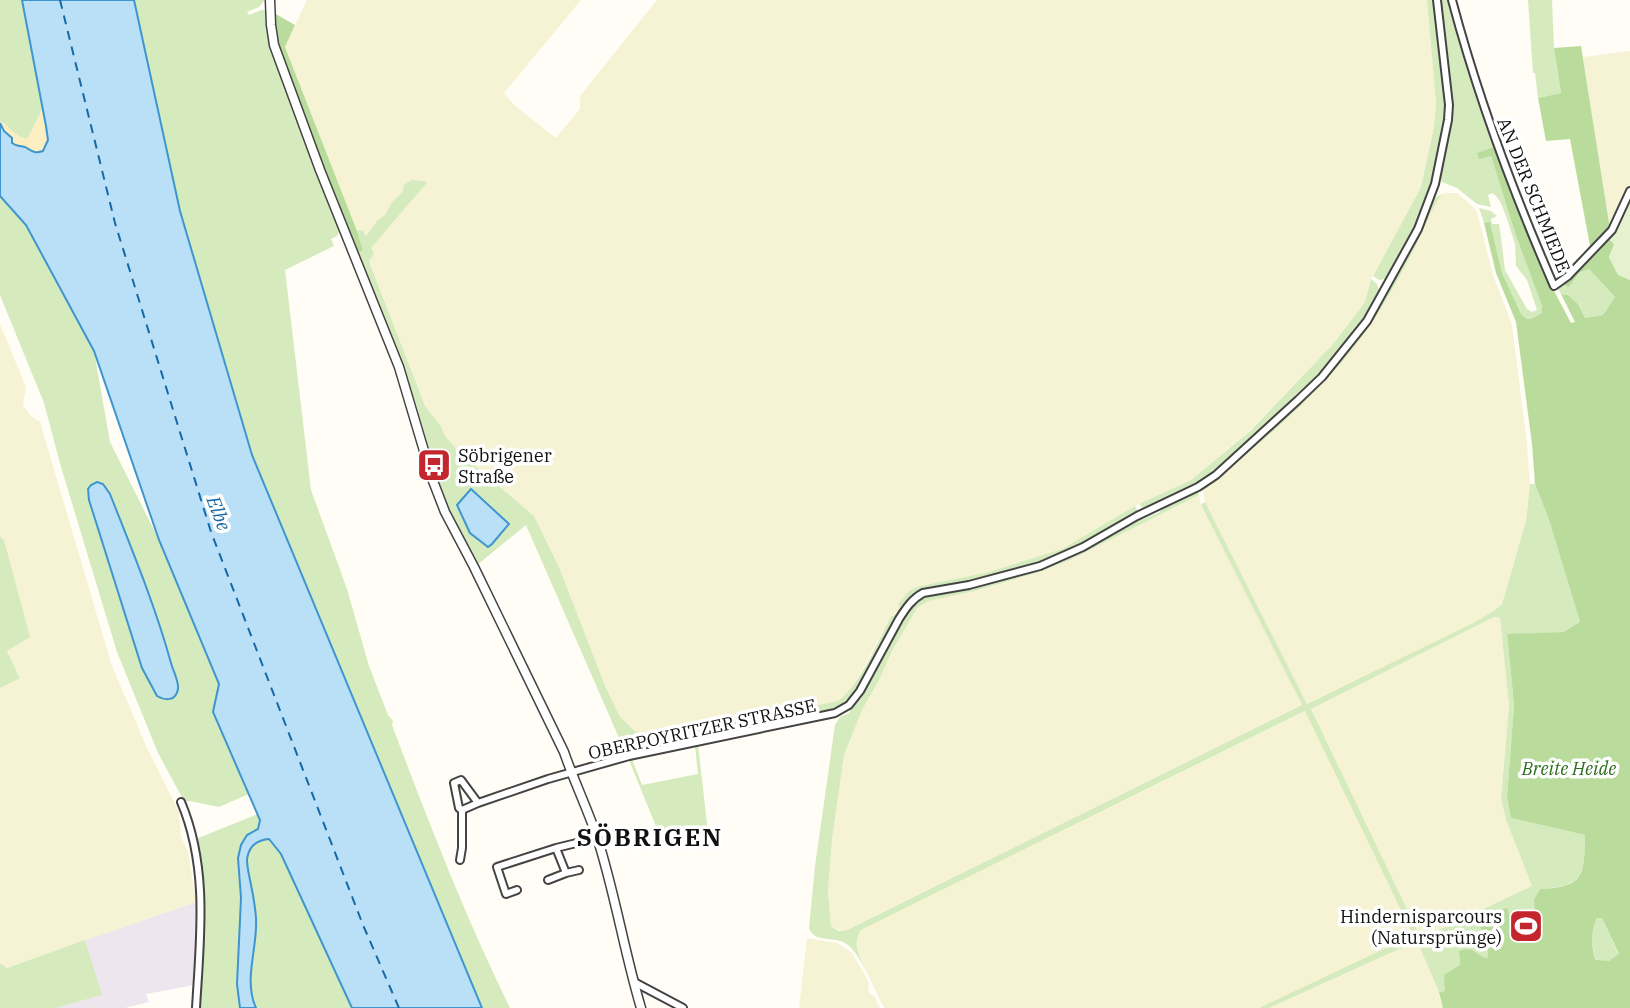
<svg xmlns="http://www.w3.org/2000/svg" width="1630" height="1008" viewBox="0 0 1630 1008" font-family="'IBM Plex Serif',serif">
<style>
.industrial{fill:#eee6ef}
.farmland{fill:#f6f3d4}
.green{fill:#d5ebbd;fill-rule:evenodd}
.forest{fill:#b9dc9c;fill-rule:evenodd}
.sand{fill:#fbeec1}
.pitch{fill:#e6f2cf}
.water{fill:#b9e0f7;stroke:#3f96cf;stroke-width:2}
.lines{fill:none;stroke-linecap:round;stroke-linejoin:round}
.ferry{stroke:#1768a6;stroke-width:2;stroke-dasharray:9 7;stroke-linecap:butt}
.minor-casing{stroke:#444;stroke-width:10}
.tertiary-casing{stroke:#444;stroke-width:11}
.minor{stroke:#fff;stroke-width:6}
.tertiary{stroke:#fff;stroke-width:8}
.labels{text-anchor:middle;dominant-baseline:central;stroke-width:7;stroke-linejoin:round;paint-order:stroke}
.street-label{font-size:18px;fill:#111;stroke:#fff}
.poi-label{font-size:18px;fill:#111;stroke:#fff;text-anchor:start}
.park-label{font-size:18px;font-style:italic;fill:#2f6b1f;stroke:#fff}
.water-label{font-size:19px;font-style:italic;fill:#1768a6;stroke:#fff}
.district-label{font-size:24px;font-weight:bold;letter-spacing:2px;fill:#111;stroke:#fff}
</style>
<rect width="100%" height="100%" fill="#fffdf5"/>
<!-- industrial -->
<path class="industrial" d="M196 902 194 985 146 994 149 1002 125 1008H56L101 995 85 940Z"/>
<!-- farmland -->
<path class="farmland" d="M307 0H581L504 93 514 105 556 138 580 109V96L657 0H1427L1436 103 1434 127 1421 187 1371 279 1365 302 1334 343 1251 429 1191 480 1139 504 1062 549 989 572 920 586 900 607 894 616H891L860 674 846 695 838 701 649 739 635 731 620 717 606 688 559 567 534 516 458 451 445 436 441 426 425 406 369 260 371 248 426 184V181L419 180 402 189V192L392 202 385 215 378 220 366 237 363 230 357 231 285 47Z
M1630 51V186L1610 229 1583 57Z
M1448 193H1457L1472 206 1477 212 1493 275 1512 325 1527 444 1530 484 1526 521 1502 604 1492 612 1473 623 1307 704 1205 502 1203 491 1257 446 1325 381 1344 359 1370 325 1391 293 1423 232 1433 206 1442 194Z
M0 324 26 387 23 405 31 416 40 422 112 666 147 748 179 812 181 837 188 851 196 902 6 968 0 963V688L20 677 7 651 4 540 0 536Z
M1199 495 1201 505 1302 705 847 930H835L831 926 828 891 832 840 844 755 862 710 879 680 892 651 917 607 927 601 975 591 1042 571 1070 560Z
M1494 617 1500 618 1509 706 1501 798 1506 820 1532 886 1424 937 1420 936 1311 709Z
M1306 711 1413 935 1259 1008H884L857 952V938L861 930Z
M807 938 837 943 852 953 863 971 869 984 868 988 870 994 875 997 880 1008H799Z
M1417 941 1439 992 1443 1008H1269Z"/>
<!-- green -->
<path class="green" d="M0 0H22L43 108 28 138C16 140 10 126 0 121Z
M134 0H265L259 7 247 12 249 15 261 10H265L267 26 340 228 337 236 331 239 334 246 285 270 311 490 347 589 369 666 388 715 393 721 392 725C428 821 465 916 510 1008H482L252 455 180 211Z
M1427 0H1434L1447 106 1432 185 1416 227 1389 278 1379 280 1373 276 1421 187 1434 127 1436 103Z
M1439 0H1448L1452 17 1455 18 1496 146 1478 153 1491 156 1515 233 1542 306V313L1533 318 1527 319 1521 315 1502 273 1490 223H1484L1479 208 1491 211 1497 216 1491 219 1492 224H1499L1500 230 1505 270 1527 309 1532 312 1537 310 1527 280 1516 266 1515 244 1507 219 1501 203 1496 196 1492 193 1488 195 1491 207 1477 204 1457 188 1442 182 1439 175 1446 138 1452 125 1451 93Z
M1528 0H1552L1554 48 1561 93 1538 98 1535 73H1533Z
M411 180 426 181V184L371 248 374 254 369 261 425 406 441 426 445 436 458 451 534 516 559 567 606 688 620 717 635 731 649 739 838 701C860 685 878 641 891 616H894L900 607 898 604 909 591 920 586 989 572 1062 549 1135 506 1138 511 1137 514 1083 545 1039 564 967 583 916 594 910 598 905 606 857 691 849 701 839 709 640 751 634 749 632 743 626 745 628 753 626 754 526 525 477 565 448 509 443 496 415 401 358 253 363 250 357 231 363 230 366 236 378 220 385 215 392 202 402 192 404 185Z
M1442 194C1431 209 1428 221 1420 237 1406 266 1391 294 1373 321 1330 386 1262 442 1203 491L1201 488 1299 401 1368 321 1402 263 1432 203 1436 197Z
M0 196 26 225 94 351 110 442 159 540 219 684 213 712 249 794 219 807 190 801H184L158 753 117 652 61 467 44 403 0 295ZM110 494 167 648 178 685 157 696 89 500Z
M1589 269 1615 297 1603 315 1585 318 1578 304 1568 295 1561 294 1557 287 1561 284 1569 287 1579 273Z
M1371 279 1377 284 1380 293 1365 318 1341 352 1320 376 1215 471 1196 485 1149 509 1143 508 1139 504 1191 480 1251 430 1334 343 1365 302Z
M1530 484H1535L1549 520 1580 622 1563 632 1507 635 1514 705 1507 798 1511 818 1585 835C1584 875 1585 886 1540 889L1534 899 1537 934 1524 940 1513 929 1510 916 1481 933 1487 945 1488 957 1485 958 1478 955 1459 957 1460 965 1445 991 1439 992 1417 941 1269 1008H1259L1413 935 1305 711 861 930C852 945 859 956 866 970 860 961 854 948 845 943 832 936 814 943 809 928L815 866 835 725 840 717 849 713C851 704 858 698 862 690 875 667 901 605 924 596 937 590 962 588 977 585L980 587 1068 558 1135 520 1143 519 1158 513 1164 508 1198 490 1199 495 1070 560 1042 571 975 591 928 601 917 608 892 651 879 680 862 710 844 755 832 840 828 891 831 926 838 931 847 930 1302 705 1201 505 1205 502 1307 704 1473 623 1492 612 1502 604 1526 521ZM1494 617 1500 618 1509 706 1501 798 1506 820 1532 886 1424 937 1420 936 1311 709Z
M0 536 4 540 30 637 7 651 20 678 0 688Z
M698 745 708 832 664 846 629 760 632 759 642 785 698 774 695 746Z
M258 814C264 829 258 827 248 835 242 840 239 851 238 860 238 872 241 885 241 898 242 936 235 970 240 1008H198L204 910 201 875 196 839Z
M269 839 281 854 352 1008H256L250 996V980L255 941 247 860 252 846 257 841Z
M1597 918H1602L1619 955 1609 962 1597 961C1591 950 1591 929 1597 918Z
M85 940 102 995 56 1008H0V963L7 968Z"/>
<!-- forest -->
<path class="forest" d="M274 13 295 25 285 47 357 231 363 250 358 253 324 169 279 45Z
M1581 46 1610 229 1591 251 1570 139 1546 141 1538 98 1561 93 1554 48Z
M1496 146 1552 287 1571 323 1575 322 1561 294 1568 295 1578 304 1585 318 1603 315 1615 297 1589 269 1579 273 1569 287 1561 284 1608 238 1615 244 1609 257 1618 274 1630 280V1008H1443L1439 992 1445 991 1444 975 1460 965 1459 951C1473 946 1474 953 1485 958L1488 957 1487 945 1478 921 1495 911 1507 908 1513 929 1524 939 1536 934 1534 899 1540 889C1585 887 1584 875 1585 835L1511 818 1507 798 1514 705 1507 634 1563 632 1580 622 1549 520 1535 484 1532 444 1516 322 1496 273 1484 223 1490 222 1502 273 1521 314 1527 319 1533 318 1542 313V306L1515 233 1491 156 1479 159 1477 153ZM1597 918H1602L1619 954 1609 961 1596 960C1591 950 1591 929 1597 918Z"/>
<!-- sand -->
<path class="sand" d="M43 108C45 119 55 152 37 153 30 153 27 148 22 146 18 145 15 145 12 143V138L4 131 0 121C10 126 16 139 28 138Z"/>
<!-- pitch -->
<path class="pitch" d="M1630 198V280L1618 275 1609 257 1614 244 1608 238 1615 232Z"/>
<!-- water -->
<path class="water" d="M22 0H134L180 211 252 455 482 1008H352L281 854 269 839C256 840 249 846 247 859 247 864 248 870 249 875 252 889 255 903 256 918 258 948 243 979 256 1008H240L237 984 241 898 238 858 241 845 247 835 258 829 260 820 213 712 219 684 159 540 94 351 26 225 0 196V123L4 131 12 138V143C17 147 20 145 25 147 32 151 34 154 43 151L48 140 46 126Z
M97 482 103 484 110 494C132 550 155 605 171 663 173 671 179 681 178 689 176 701 166 701 157 696L142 668 89 500 88 489 91 485Z
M471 489 509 524 492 544 488 547 470 533 457 505Z"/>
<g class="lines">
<!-- ferry -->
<path class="ferry" d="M60 0 115 223 211 532 363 925 399 1008"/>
<!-- minor casing -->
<g class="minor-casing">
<path id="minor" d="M1452 0C1478 98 1513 192 1554 286L1568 276 1612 230 1630 191
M181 802C209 868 200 939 196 1008
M478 803 548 779 629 756 835 713 849 705 860 691 899 619C906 608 912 599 923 593L969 585 1040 566 1083 547 1137 516 1198 487 1216 475 1298 400 1322 377 1367 321 1418 229 1435 184 1448 120 1449 105 1437 0
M460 860 462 848V810L459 808 454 783 461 780 478 803 462 810
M566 873 579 870
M548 880 566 873 556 848
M517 890 506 894 497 867 556 848 597 838
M634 982 683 1008"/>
</g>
<!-- tertiary casing -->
<g class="tertiary-casing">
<path id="tertiary" d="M270 0 271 25 274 45 320 170 399 367 433 481 445 512 474 567 564 752C574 781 587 808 597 837 615 893 624 951 641 1008"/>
</g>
<!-- minor -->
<use href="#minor" class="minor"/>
<!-- tertiary -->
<use href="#tertiary" class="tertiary"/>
</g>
<!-- icons -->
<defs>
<g id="bus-square" transform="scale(1.75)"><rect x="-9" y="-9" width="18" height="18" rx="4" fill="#c4262e" stroke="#fff"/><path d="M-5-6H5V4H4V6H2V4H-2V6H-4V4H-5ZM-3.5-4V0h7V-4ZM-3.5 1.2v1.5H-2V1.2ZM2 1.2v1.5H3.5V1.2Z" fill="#fff"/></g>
<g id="stadium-square" transform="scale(1.75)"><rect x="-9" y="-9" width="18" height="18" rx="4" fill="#c4262e" stroke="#fff"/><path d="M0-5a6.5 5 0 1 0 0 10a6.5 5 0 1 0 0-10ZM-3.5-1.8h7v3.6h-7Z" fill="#fff"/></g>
</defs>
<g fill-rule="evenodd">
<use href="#bus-square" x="434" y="465"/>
<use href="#stadium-square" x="1526" y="926"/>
</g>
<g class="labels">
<!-- street labels -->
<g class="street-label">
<text transform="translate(1534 195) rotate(68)">AN DER SCHMIEDE</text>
<text transform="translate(702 729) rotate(-12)">OBERPOYRITZER STRASSE</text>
</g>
<!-- poi labels -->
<g class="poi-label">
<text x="458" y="455">Söbrigener<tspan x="458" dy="21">Straße</tspan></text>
<text x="1502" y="916" text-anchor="end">Hindernisparcours<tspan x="1502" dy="21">(Natursprünge)</tspan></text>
</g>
<!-- park labels -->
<g class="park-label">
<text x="1569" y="768">Breite Heide</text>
</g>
<!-- water labels -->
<g class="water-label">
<text transform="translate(219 513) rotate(69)">Elbe</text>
</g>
<!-- district labels -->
<g class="district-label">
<text x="650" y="837">SÖBRIGEN</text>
</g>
</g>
</svg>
